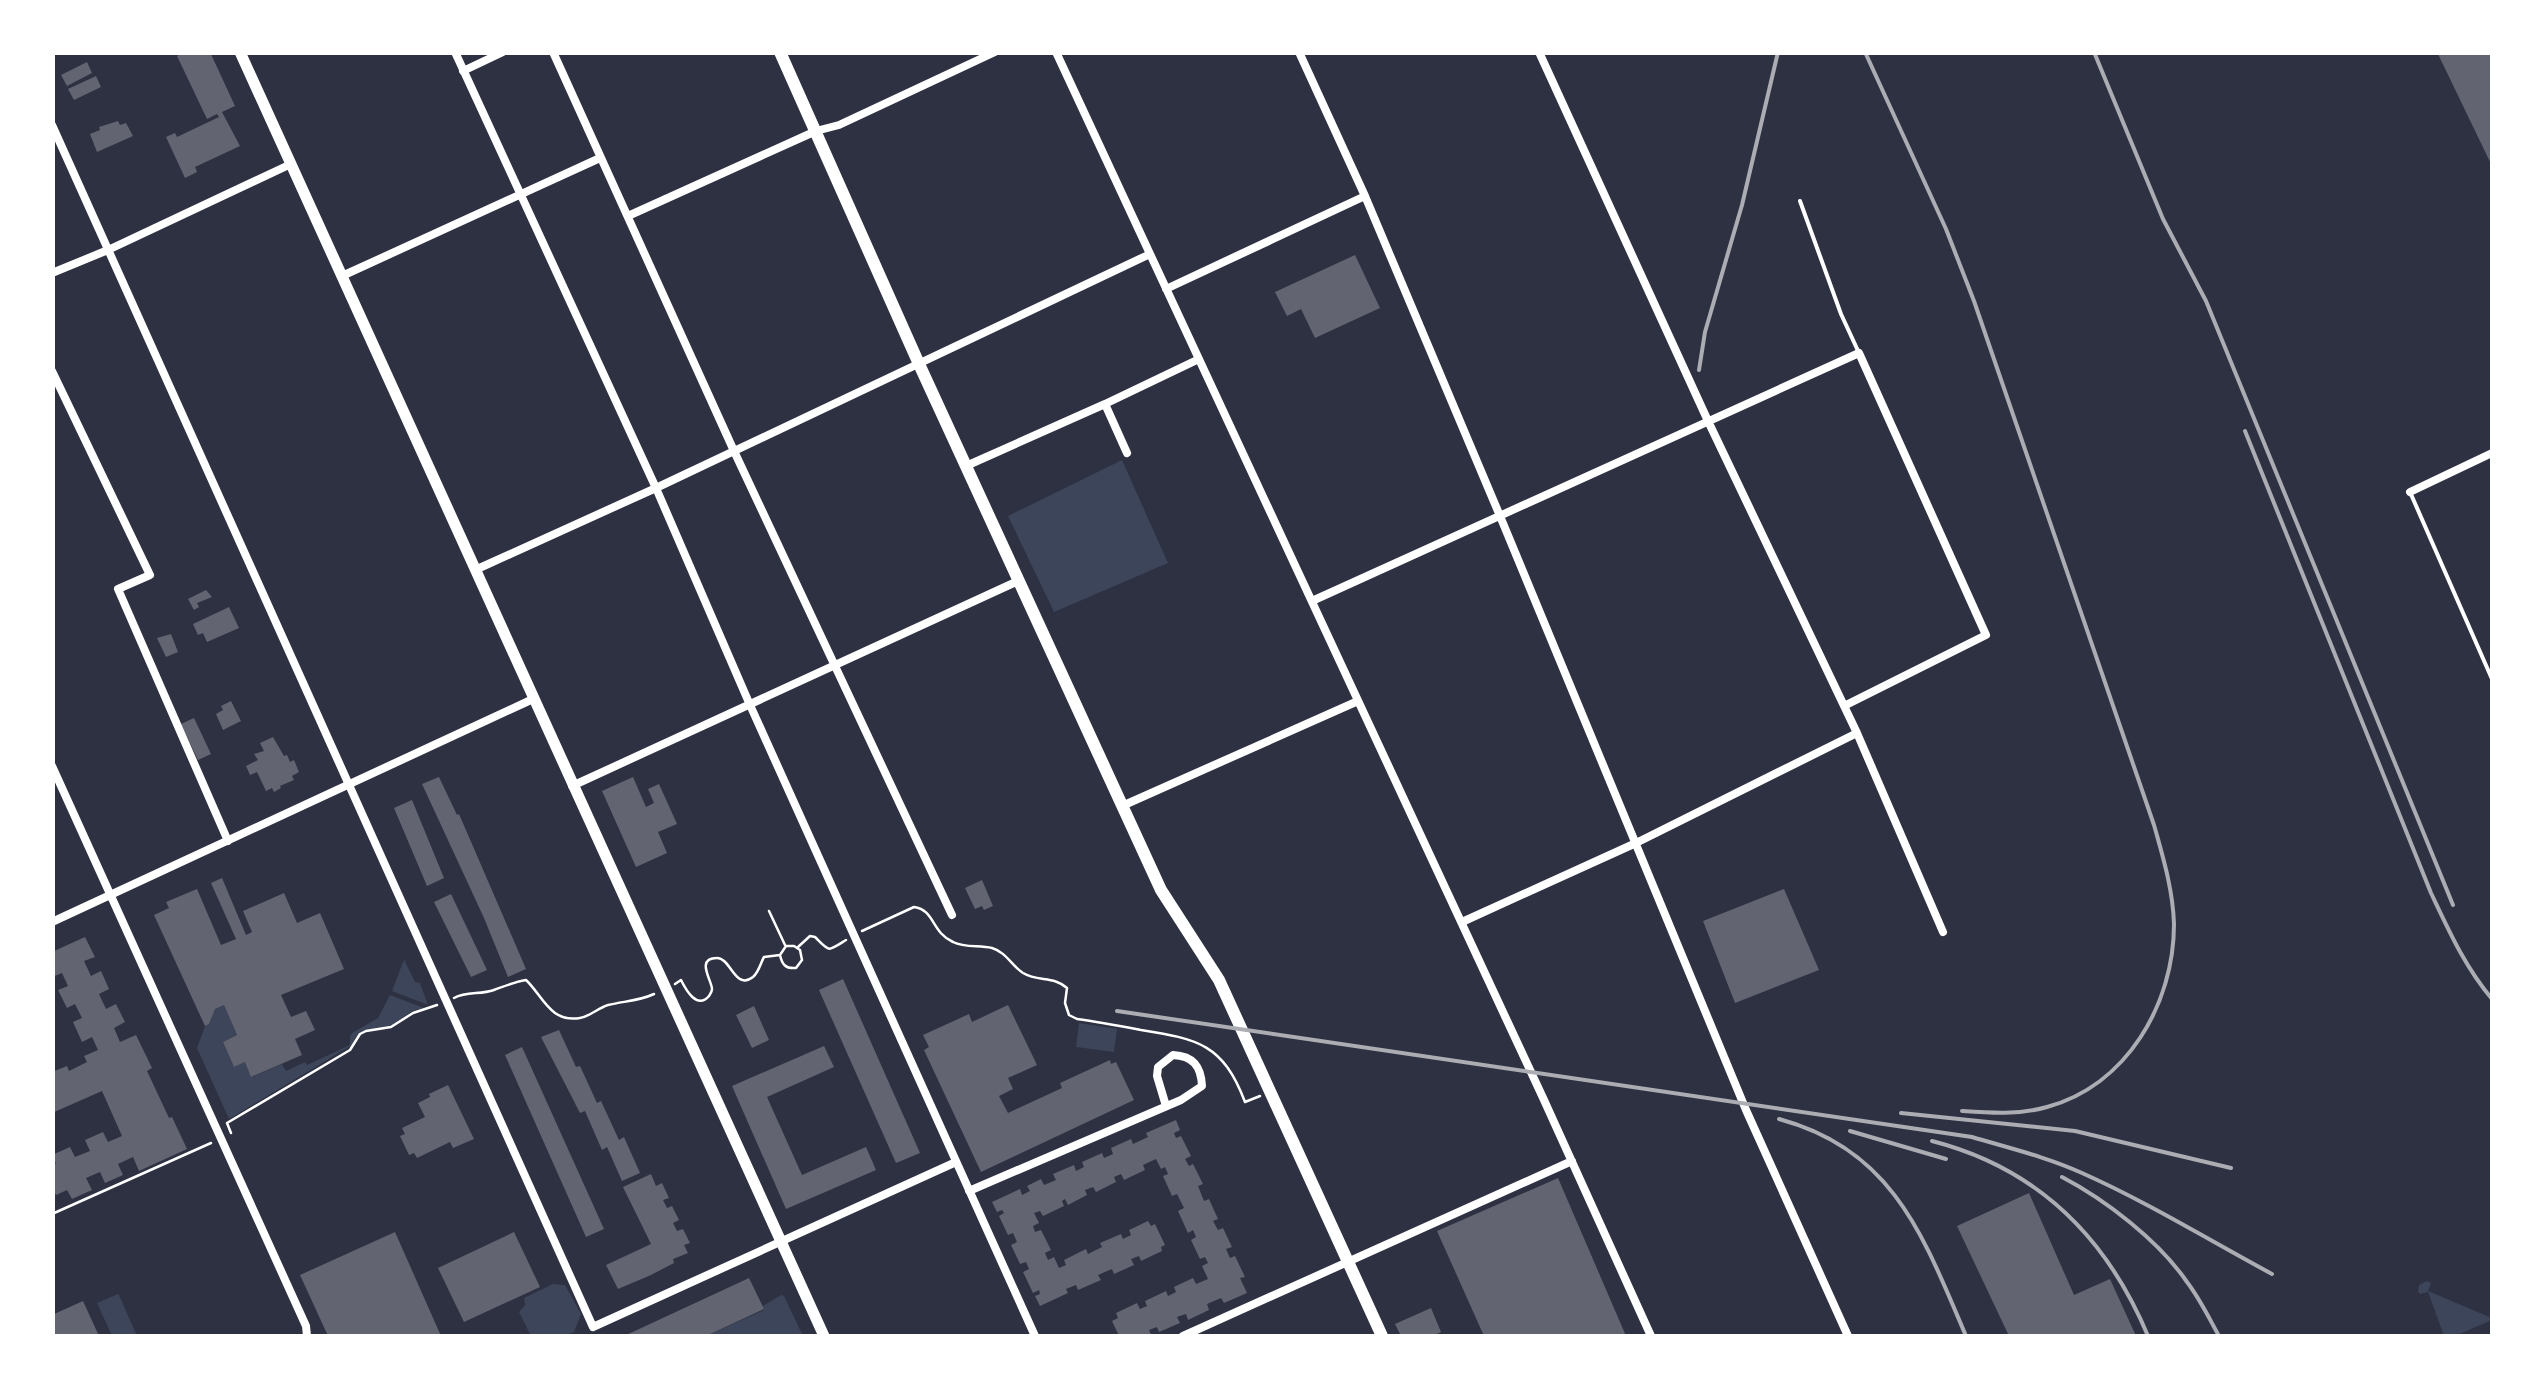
<svg xmlns="http://www.w3.org/2000/svg" width="2545" height="1389" viewBox="0 0 2545 1389" font-family="'Open Sans',sans-serif">
<style>
.green{fill:#3c4559}
.building{fill:#626471}
.lines{fill:none;stroke-linecap:round;stroke-linejoin:round}
.path{stroke:#fff;stroke-width:2.5}
.service{stroke:#fff;stroke-width:4}
.minor{stroke:#fff;stroke-width:8}
.secondary{stroke:#fff;stroke-width:11}
.primary{stroke:#fff;stroke-width:12}
.rail{stroke:#abadb3;stroke-width:4}
</style>
<rect width="100%" height="100%" fill="#2d3142"/>
<!-- green -->
<path class="green" d="M1122 460 1168 563 1054 612 1008 516Z
M407 958 405 962 415 982 420 983 428 1005 392 991 403 962Z
M390 995 424 1008 412 1011 393 1025 361 1032 355 1038 352 1045 229 1119 197 1048 205 1026 209 1024 215 1009 224 1005 237 1035 223 1042 234 1067 245 1062 252 1077 282 1064 286 1071 305 1062 307 1065 350 1045V1037L352 1033 378 1018Z
M1079 1023 1117 1029 1114 1052 1076 1047Z
M2427 1281 2431 1283 2428 1291 2492 1318V1320L2455 1336H2444L2428 1292 2420 1294 2418 1292 2419 1285Z
M553 1284 565 1285 581 1314 574 1332 564 1336H531L519 1312 525 1305 524 1298Z
M118 1294 119 1295 137 1336H112L97 1303Z
M781 1295 784 1296 803 1336H706L764 1310 763 1306Z"/>
<!-- building -->
<path class="building" d="M184 52H210L235 106 222 112 240 146 195 167 197 172 185 178 166 137 175 133 177 137 219 117 217 114 207 119 177 56Z
M2437 52H2492V166Z
M87 62 92 73 67 86 61 75Z
M96 76 101 87 74 100 68 89Z
M118 121 120 125 126 123 133 136 97 152 90 134 100 130 99 127Z
M1355 255 1380 308 1315 338 1301 309 1287 316 1275 292Z
M206 590 212 597 197 603 199 607 194 610 188 599Z
M229 607 239 628 207 642 203 633 198 635 193 624Z
M171 634 178 652 166 657 157 638Z
M231 701 241 721 223 730 216 714 223 710 221 706Z
M194 718 211 754 198 760 181 724Z
M273 737 284 756 287 755 290 762 294 760 299 772 292 776 294 780 280 786 281 788 274 792 272 788 266 791 257 772 250 775 246 766 258 760 254 754 264 751 260 743Z
M439 777 457 815 459 814 526 969 508 977 484 918 422 784Z
M633 777 646 807 654 803 648 789 659 784 677 824 658 832 667 853 636 867 602 791Z
M412 800 444 878 427 886 394 808Z
M222 878 246 935 252 932 243 911 284 893 297 923 320 913 344 969 281 995 291 1017 306 1011 315 1030 295 1039 302 1055 251 1077 245 1062 234 1067 223 1042 237 1035 224 1005 215 1009 209 1024 205 1026 154 915 169 908 166 902 197 889 221 945 236 939 211 883Z
M982 880 993 906 984 910 982 906 975 909 965 888Z
M1784 889 1819 970 1735 1003 1703 921Z
M451 894 487 970 471 977 434 902Z
M85 937 95 957 84 961 91 976 101 971 109 989 99 994 106 1009 116 1004 125 1022 114 1028 120 1042 136 1035 152 1068 147 1071 169 1118 172 1117 187 1149 139 1171 133 1157 118 1164 123 1175 105 1183 100 1172 86 1178 92 1190 72 1199 67 1190 56 1195 52 1188V1165L56 1164 52 1155 70 1147 75 1157 90 1151 85 1140 103 1132 108 1142 122 1136 102 1091 52 1113V1072L67 1066 69 1071 87 1062 84 1056 98 1050 92 1037 82 1042 73 1022 82 1018 75 1004 67 1008 58 990 68 986 62 973 52 977V952Z
M843 979 920 1153 896 1163 819 990Z
M1008 1005 1037 1065 1008 1078 1013 1089 999 1096 1008 1113 1062 1088 1060 1083 1110 1060 1111 1064 1116 1062 1134 1100 981 1172 924 1050 929 1047 923 1035 969 1014 972 1022Z
M754 1006 769 1040 752 1048 736 1015Z
M559 1030 576 1067 580 1066 597 1103 601 1101 619 1140 624 1137 640 1173 622 1181 607 1147 602 1150 585 1111 580 1113 541 1037Z
M824 1046 834 1067 767 1097 802 1175 866 1147 876 1170 786 1209 732 1086Z
M522 1047 604 1229 586 1237 505 1055Z
M448 1085 474 1139 453 1148 450 1142 417 1158 414 1153 409 1155 400 1136 405 1134 402 1128 425 1117 418 1103 430 1097 429 1094Z
M1176 1120 1180 1130 1174 1133 1176 1138 1181 1136 1191 1156 1185 1159 1189 1166 1193 1164 1203 1184 1198 1186 1204 1201 1209 1199 1218 1219 1213 1221 1218 1230 1223 1228 1232 1247 1226 1249 1230 1258 1235 1256 1245 1277 1240 1278 1247 1293 1224 1303 1221 1298 1207 1304 1209 1310 1188 1320 1186 1314 1177 1317 1180 1323 1159 1332 1157 1327 1149 1330 1151 1335 1148 1336H1119L1112 1321 1118 1318 1116 1313 1137 1303 1140 1309 1147 1306 1145 1301 1166 1291 1168 1296 1176 1292 1174 1287 1193 1278 1196 1284 1208 1279 1202 1266 1208 1263 1205 1257 1200 1259 1191 1240 1196 1237 1193 1230 1188 1233 1178 1211 1184 1208 1177 1194 1172 1196 1163 1176 1168 1174 1165 1167 1161 1169 1156 1159 1143 1165 1145 1170 1124 1180 1121 1174 1114 1177 1116 1182 1096 1192 1093 1187 1085 1190 1087 1195 1068 1205 1065 1199 1062 1201 1064 1206 1043 1216 1040 1211 1034 1213 1039 1223 1033 1226 1035 1232 1041 1230 1051 1250 1045 1253 1048 1260 1054 1257 1059 1268 1066 1265 1064 1260 1086 1249 1088 1254 1102 1247 1100 1243 1121 1234 1123 1239 1131 1235 1129 1230 1148 1221 1151 1226 1155 1224 1165 1245 1161 1247 1162 1251 1141 1261 1139 1256 1131 1259 1134 1265 1114 1274 1112 1269 1098 1275 1101 1280 1078 1290 1076 1285 1066 1289 1068 1293 1040 1306 1035 1296 1040 1294 1039 1290 1033 1293 1023 1272 1029 1269 1026 1262 1020 1264 1011 1245 1017 1242 1013 1233 1008 1235 999 1216 1004 1213 1002 1210 997 1212 992 1202 1020 1189 1022 1195 1030 1191 1027 1186 1041 1179 1044 1185 1056 1180 1053 1174 1074 1165 1076 1171 1084 1167 1082 1162 1102 1153 1104 1158 1113 1154 1111 1148 1131 1139 1133 1144 1148 1137 1146 1133Z
M651 1174 656 1186 662 1183 669 1198 663 1200 667 1208 672 1206 679 1220 673 1223 677 1231 683 1229 690 1243 684 1245 688 1253 673 1259 674 1263 651 1275 618 1289 606 1265 651 1244 623 1187Z
M1558 1178 1626 1336H1484L1437 1231Z
M2029 1193 2074 1295 2110 1279 2136 1336H2009L1957 1226Z
M395 1232 441 1336H328L300 1275Z
M514 1232 540 1287 464 1322 438 1268Z
M749 1278 764 1309 706 1336H624Z
M83 1301 99 1336H52V1315Z
M1431 1308 1441 1332 1437 1334 1438 1336H1401L1395 1324Z"/>
<g class="lines">
<!-- path -->
<path class="path" d="M769 911 785 945
M862 931 914 907C935 910 931 932 953 942 965 948 979 945 992 948 1006 952 1012 966 1023 973 1038 982 1054 976 1067 988L1065 1003 1069 1015 1077 1019C1099 1022 1120 1026 1141 1030 1198 1039 1223 1044 1245 1102L1260 1096
M798 947 810 936 815 937C830 952 827 952 846 940
M675 984 681 980C686 990 697 1010 709 996 710 994 712 992 712 989 712 981 695 958 717 958 731 958 735 991 753 977 759 972 761 962 764 957L780 955 786 946H794L800 950 802 960 796 968C785 969 782 964 780 955
M454 998C467 991 480 995 494 990 505 986 514 982 526 980 543 996 550 1023 580 1018 591 1016 598 1008 608 1005 625 1001 639 1001 654 994
M231 1133 227 1123 350 1050 360 1034 366 1031 391 1027 413 1013 437 1005
M52 1214 211 1143"/>
<!-- service -->
<path class="service" d="M1800 201 1841 314 1859 353
M2410 492 2492 679"/>
<!-- minor -->
<path class="minor" d="M455 52 656 488 750 705 1035 1336
M553 52 734 451 952 915
M1056 52 1544 1100 1651 1336
M1299 52 1365 196 1500 516 1746 1110 1848 1336
M1539 52 1708 421 1857 733 1943 932
M463 71 503 52
M52 125 593 1327 956 1162
M628 216 816 131 839 125 995 52
M52 273 108 250 291 164
M342 276 600 158
M1166 289 1365 196
M52 371 150 575 118 589 228 841
M1105 404 1127 453
M966 466 1105 404 1199 359
M2410 492 2492 453
M475 570 656 488 1148 255
M1312 601 1859 353 1986 635 1844 706
M52 766 306 1326 307 1336
M572 786 1018 581
M1122 806 1358 701
M52 922 533 699
M1462 922 1636 843 1857 733
M969 1191 1181 1100 1202 1086C1201 1066 1193 1056 1173 1055L1158 1067 1157 1076 1166 1106
M1183 1336 1572 1161"/>
<!-- secondary -->
<path class="secondary" d="M240 52 824 1336"/>
<!-- primary -->
<path class="primary" d="M780 52 919 364 1161 890 1219 980 1382 1336"/>
<!-- rail -->
<path class="rail" d="M1865 52 1946 229 1974 301 2154 825C2163 857 2173 890 2174 924 2174 1004 2127 1085 2047 1107 2019 1115 1991 1113 1962 1111
M2094 52 2163 219 2206 301 2453 905
M1699 370 1705 332 1742 205 1778 52
M2245 431 2431 893C2449 931 2465 967 2492 999
M1117 1011 1972 1137C2009 1148 2047 1157 2082 1173 2147 1202 2209 1240 2272 1274
M1901 1113 2075 1131 2231 1168
M1779 1119C1894 1150 1924 1238 1966 1336
M1850 1131 1946 1159
M1932 1141C2037 1168 2107 1238 2148 1336
M2062 1177C2106 1200 2159 1241 2187 1282 2200 1299 2209 1318 2219 1336"/>
</g>
<!-- border -->
<rect width="2545" height="1389" fill="none" stroke="#ffffff" stroke-width="110"/>
</svg>
